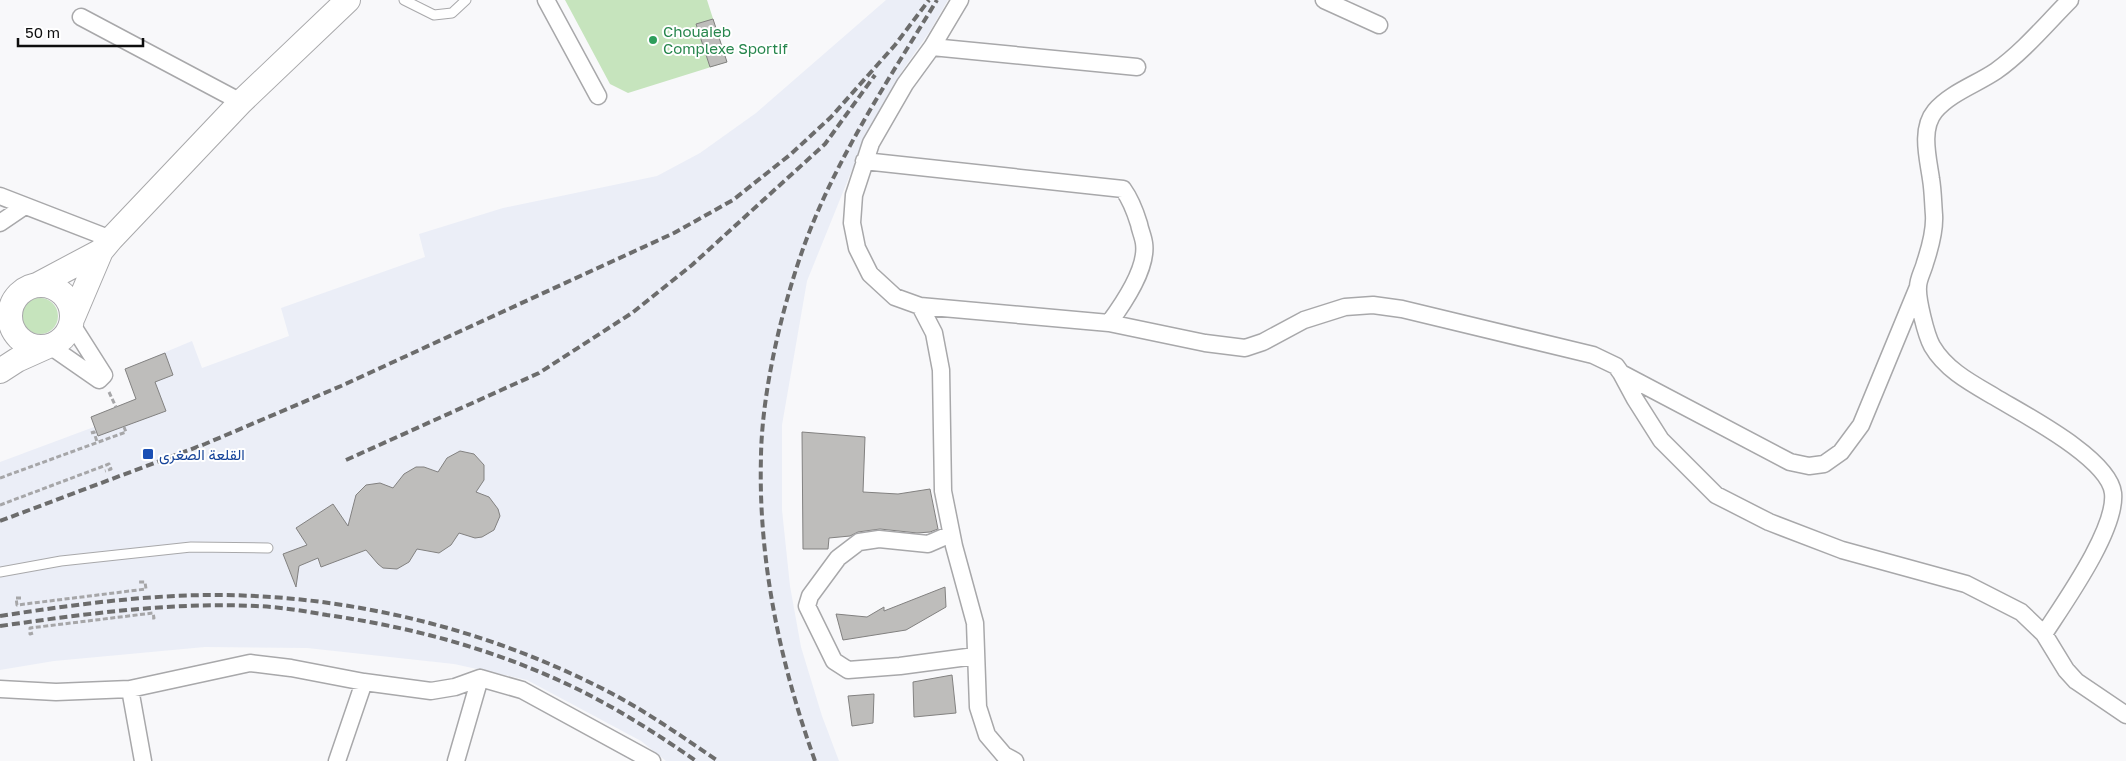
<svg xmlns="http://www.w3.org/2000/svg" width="2126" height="761" viewBox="0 0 2126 761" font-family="'Golos Text',Vazirmatn,sans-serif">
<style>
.built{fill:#ebeef7}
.green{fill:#c6e4bd}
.building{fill:#bebdbb;stroke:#828180}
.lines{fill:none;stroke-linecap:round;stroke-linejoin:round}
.service-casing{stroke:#a8a8aa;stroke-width:11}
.minor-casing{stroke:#a8a8aa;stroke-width:19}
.secondary-casing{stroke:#a8a8aa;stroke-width:26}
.path{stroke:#a6a6a8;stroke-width:3;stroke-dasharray:5 2.5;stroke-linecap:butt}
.service{stroke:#fff;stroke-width:9}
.minor{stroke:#fff;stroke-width:16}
.secondary{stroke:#fff;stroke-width:24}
.rail{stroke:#6c6c6c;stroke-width:4;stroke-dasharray:8 4;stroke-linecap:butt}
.leisure-dot{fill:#2e9e5b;stroke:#fff;stroke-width:2}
.transit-dot{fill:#1a4fb4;stroke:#fff;stroke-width:2}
.labels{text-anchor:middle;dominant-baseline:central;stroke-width:4;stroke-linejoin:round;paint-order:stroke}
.leisure-label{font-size:15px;fill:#27864d;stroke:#fff;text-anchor:start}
.transit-label{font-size:15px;fill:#164399;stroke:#fff;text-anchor:start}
</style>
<rect width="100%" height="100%" fill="#f8f8fa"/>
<!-- built -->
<path class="built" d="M886 0H948L930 31 902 71 860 150 807 281 782 425V510L790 586 801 647 822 716 839 761H666L641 741 527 680 454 664 307 648 205 647 54 661 0 670V462L94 427 91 417 136 399 125 369 192 341 202 368 289 336 281 308 425 257 419 234 503 208 657 176 700 153 756 113Z"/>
<!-- green -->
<path class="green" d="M565 0H707L727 62 628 93 610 84Z
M22 316a18 18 0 1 1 36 0a18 18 0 1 1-36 0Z"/>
<!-- building -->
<path class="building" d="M713 19 727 62 710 67 696 24Z
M165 353 173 375 155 382 166 411 98 436 91 417 136 399 125 369Z
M802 432 865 437 863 492 898 494 930 489 938 529 930 532 917 533 880 529 858 532 850 536 829 538 828 549H803Z
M460 451 474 454 484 465V480L476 492 489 497 498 509 500 516 494 530 482 537 475 538 459 533 451 545 439 553 417 549 409 562 397 569 383 568 378 564 366 550 321 567 318 558 299 566 296 587 283 554 307 545 296 528 333 504 348 526 356 495 366 485 380 483 393 488 404 474 416 467H424L438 472 447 458Z
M945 587 946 607 906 630 843 640 836 614 867 617 884 607V611Z
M952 675 956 713 914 717 913 682Z
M874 694 873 723 852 726 848 696Z"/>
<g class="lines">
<!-- service casing -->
<g class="service-casing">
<path id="service" d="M404 0 434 15 452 13 466 0
M0 572 61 561 191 547 268 548"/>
</g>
<!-- minor casing -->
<g class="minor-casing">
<path id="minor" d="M546 0 598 96
M960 0 932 47 905 84 871 143 854 195 852 223 857 248 870 274 895 297 920 306 1109 323 1205 343 1245 348 1263 342 1304 320 1345 307 1373 305 1402 309 1593 355 1616 366 1621 373 1635 399 1661 440 1716 495 1769 522 1842 550 1966 584 2021 612 2044 634 2066 670 2076 681 2126 715
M1324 0 1379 25
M81 17 241 102
M932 47 1137 67
M864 161 1123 189C1131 200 1135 211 1139 224 1140 230 1143 236 1144 243 1148 268 1123 304 1109 323
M0 196 111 239
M0 223 25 206
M920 306 934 333 941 370 943 491 954 546 975 623 978 707 987 735 1004 755 1015 761
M50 346 99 380 104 375 71 323
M1621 373 1790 462 1809 466 1824 464 1841 452 1861 425 1918 287
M951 534 928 544 879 539 859 542 838 558 810 596 807 606 834 661 848 670 900 666 975 656
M2044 634C2064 603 2117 529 2113 493 2109 458 2023 414 1995 397 1971 383 1946 370 1932 346 1926 335 1917 299 1918 287 1918 279 1923 271 1925 263 1930 248 1935 231 1934 215 1933 203 1933 191 1931 179 1928 158 1920 129 1935 111 1950 93 1977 84 1996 71 2024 51 2046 24 2070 0
M364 682 431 691 455 687 480 678 522 690 652 761
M0 689 56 692 130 689 250 663 291 668 364 682 337 761
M130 689 143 761
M456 761 480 678"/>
</g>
<!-- secondary casing -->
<g class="secondary-casing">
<path id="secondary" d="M10 316a31 31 0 1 1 62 0a31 31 0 1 1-62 0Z
M37 285 101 251
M73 317 101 251 111 239 241 102 348 0
M0 371 17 360 46 347"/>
</g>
<!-- path -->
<path class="path" d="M109 392 116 407
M91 433 94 432 97 442
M0 478 126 432 124 427
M0 505 109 464 111 469 105 471
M21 598H16L17 605 146 589 145 582H138
M33 633 30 634V628L153 613 154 618H151"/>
<!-- service -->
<use href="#service" class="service"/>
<!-- minor -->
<use href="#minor" class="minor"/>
<!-- secondary -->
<use href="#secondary" class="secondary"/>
<!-- rail -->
<path class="rail" d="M346 460 539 373 632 313 692 265 825 144 875 75
M0 521 205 444 341 386 674 233 733 200 791 154 831 117 895 45 929 0
M0 616C71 605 143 595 215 595 345 595 479 627 595 685 639 706 678 734 718 761
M0 626C85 614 170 602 256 606 280 607 304 611 327 615 419 628 511 654 593 697 629 716 663 738 696 761
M815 761C780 663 758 560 761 456 762 391 782 307 804 246 836 158 889 79 937 0"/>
</g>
<!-- markers -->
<circle class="leisure-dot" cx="653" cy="40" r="5"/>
<rect class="transit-dot" x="142" y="448" width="12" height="12" rx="2.5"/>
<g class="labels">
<!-- leisure labels -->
<g class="leisure-label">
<text x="663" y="31">Chouaieb<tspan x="663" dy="17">Complexe Sportif</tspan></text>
</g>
<!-- transit labels -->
<g class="transit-label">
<text x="159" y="454">القلعة الصغرى</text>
</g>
</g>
<!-- scale -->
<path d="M18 38v8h125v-8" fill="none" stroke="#0e0e0e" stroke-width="2.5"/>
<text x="25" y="38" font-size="15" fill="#0e0e0e" stroke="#ffffff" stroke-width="4" paint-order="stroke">50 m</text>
</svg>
